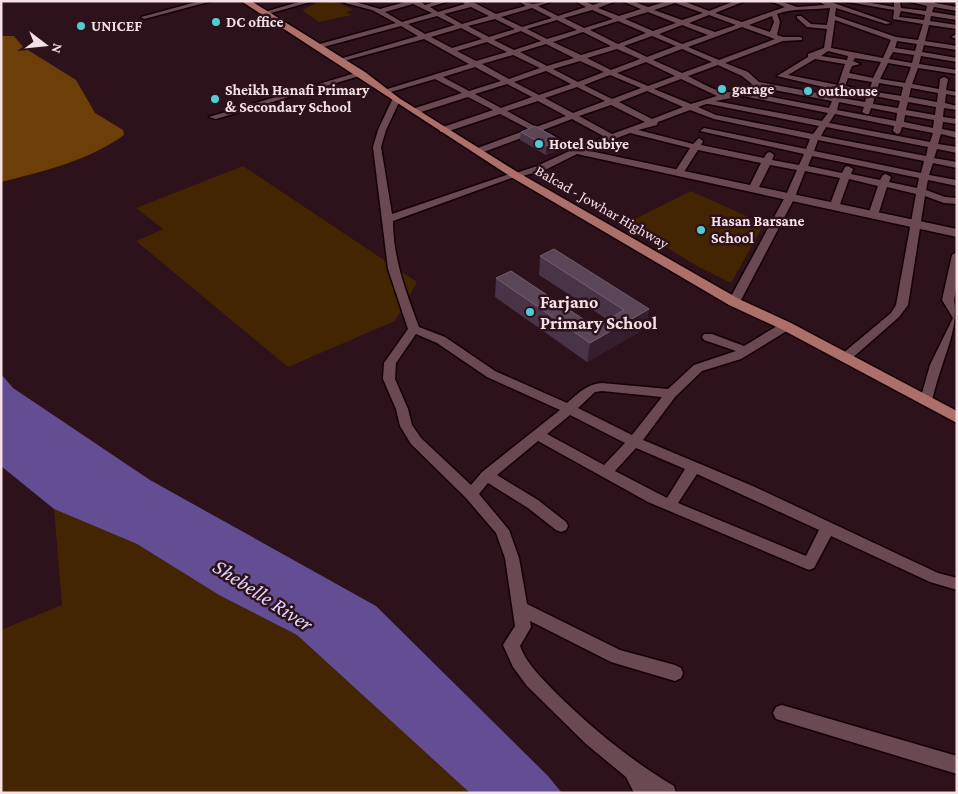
<svg xmlns="http://www.w3.org/2000/svg" width="958" height="794" viewBox="0 0 958 794" font-family="'Crimson Pro',serif">
<style>
.green{fill:#432501}
.forest{fill:#6c3f09}
.water{fill:#634d93}
.lines{fill:none;stroke-linecap:round;stroke-linejoin:round}
.street-casing{stroke:#140106;stroke-width:3}
.secondary-casing{stroke:#140106;stroke-width:3}
.primary-casing{stroke:#140106;stroke-width:3}
.street{fill:#6a4953;fill-rule:evenodd}
.secondary{fill:#6a4953;fill-rule:evenodd}
.primary{fill:#ad6f69;fill-rule:evenodd}
.wall{fill:#493347}
.shaded-wall{fill:#361e2e}
.building{fill:#5b4658;stroke:#735e6e}
.poi-dot{fill:#51ccd4;stroke:#2d111b;stroke-width:2}
.labels{text-anchor:middle;dominant-baseline:central;stroke-width:5;stroke-linejoin:round;paint-order:stroke}
.far-poi-label{font-size:15px;font-weight:bold;fill:#f4e0e5;stroke:#2d111b;text-anchor:start}
.far-street-label{font-size:15px;fill:#f4e0e5;stroke:#2d111b}
.poi-label{font-size:18px;font-weight:bold;fill:#f4e0e5;stroke:#2d111b;text-anchor:start}
.near-water-label{font-size:22px;font-style:italic;fill:#ded4fd;stroke:#2d111b}
</style>
<rect width="100%" height="100%" fill="#2d111b"/>
<!-- green -->
<path class="green" d="M329 2H337L353 10 346 12 352 15 319 22 302 10 317 3Z
M243 166 417 282 395 321 288 367 136 241 163 229 136 208Z
M691 191 764 224 731 283 697 266 627 223Z
M54 509 137 544 219 595 297 635 470 793H1V630L62 605Z"/>
<!-- forest -->
<path class="forest" d="M1 36H14L23 47 76 80 95 113 123 130 124 135C88 161 44 171 1 182Z"/>
<!-- water -->
<path class="water" d="M1 374 13 388 150 480 376 606 548 776 562 793H470L297 635 219 595 137 544 54 509 1 466Z"/>
<g class="lines">
<!-- street casing -->
<g class="street-casing">
<path id="street" d="M200 1H212L144 19 141 17Z
M302 1H314L264 15 261 13Z
M344 1H352L380 9 409 1H420L425 5 438 1H449L430 7 438 12 465 4 461 1 475 3 496 14 526 6 519 1 533 4 553 1 538 6 558 16 586 7 575 1H584L593 5 605 1H616L598 8 619 16 641 9 622 1H632L648 7 668 1H683L709 11 735 1H745L715 13 742 22 785 7 770 1H780L797 7 825 5 818 1H828L891 23 886 24 836 8 835 16 896 37 918 40 923 24 893 19 894 10 842 1H860L894 7V1H900L901 8 926 11 927 6 907 1H935V3L957 7V11L934 7 932 12 957 16V20L931 16 930 21 957 25V29L929 25 925 41 957 46V50L924 45 922 52 957 58V62L921 56 919 64 957 70V74L918 68 912 84 939 89 940 79 944 77 948 79 946 90 957 92V96L946 94 945 103 957 106V110L944 108 943 117 957 119V124L943 122 942 129 957 132V138L941 134 938 144 957 147V153L937 149 934 158 957 162V168L933 163 929 175 957 180V186L928 180 926 190 945 197 957 198V204L944 203 925 196 908 305 899 317 850 360H842L840 357 842 354 891 313 896 305 916 194 887 187 878 215 873 218 868 215 878 186 849 179 839 207 834 210 829 207 840 178 805 171 795 197 740 302 734 305 730 304 728 302 785 197 797 170 770 165 758 189 753 192 748 189 761 163 698 150 682 175 679 176 674 173 690 148 630 133 576 154 535 133 481 153H475V149L529 129 500 114 446 132H440V128L493 110 468 97 418 113H412V109L462 93 435 79 384 94V90L469 64 424 39 340 62 336 60 418 36 401 26 316 49V45L396 23 372 10 345 3ZM675 3 703 13 682 20 654 10ZM413 4 432 13 402 22 385 12ZM471 7 489 16 462 24 444 14ZM532 8 552 18 522 27 501 17ZM830 8 827 25 811 24 801 16H797V18L807 27 827 29 824 48 808 54V57L777 76 836 90 834 96 759 82 748 72 725 63 783 41 802 40V38L800 37H783L777 35 780 22 777 14C793 8 812 10 830 8ZM592 10 613 19 584 28 564 18ZM901 11 925 15 924 20 899 17ZM648 12 676 23 653 31 625 19ZM709 15 736 25 715 32 689 23ZM437 16 455 25 425 34 408 24ZM772 16 774 22 770 32 749 25ZM495 19 515 29 489 37 468 26ZM557 20 577 30 547 39 527 29ZM835 20 891 40 883 58 831 48ZM618 21 646 33 618 44 590 30ZM682 25 708 35 682 44 659 34ZM742 27 775 39 719 60 688 47ZM461 28 482 39 452 48 431 37ZM521 31 541 41 514 50 494 40ZM583 32 611 46 581 55 553 42ZM652 36 676 46 647 57 624 46ZM897 41 917 44 915 51 895 48ZM487 42 507 52 476 61 457 51ZM546 44 574 58 547 66 520 52ZM617 49 640 59 611 70 587 58ZM682 49 712 62 682 73 653 60ZM828 51 848 56 847 60 821 56ZM893 52 914 55 912 63 889 59ZM513 55 540 68 509 79 482 64ZM855 58 881 62 873 78 849 73 852 66 860 64 853 61ZM815 59 845 64 838 85 788 75ZM580 61 604 72 578 82 553 69ZM646 62 675 76 648 86 617 73ZM888 63 911 67 905 83 880 79ZM718 65 742 76 752 84C727 101 712 88 688 76ZM475 67 501 81 469 91 443 77ZM546 71 571 84 539 95 514 82ZM610 75 641 88 612 99 584 85ZM848 78 872 82 869 91 845 86ZM681 79 717 96 691 104 654 89ZM879 83 903 87 901 96 876 92ZM507 84 532 97 501 108 475 94ZM577 87 605 101 573 113 545 98ZM758 87 832 101 829 108 750 93ZM911 88 938 93 937 102 909 97ZM647 91 683 107 652 119 619 102ZM843 91 867 95 865 102 841 98ZM743 96 828 113 822 121 715 101ZM875 96 900 101 898 108 873 104ZM538 101 566 116 536 127 507 111ZM839 102 864 107 862 112 866 114H869L871 108 897 113 896 121 837 110ZM908 102 936 107 935 115 906 110ZM706 104H709L819 126 813 134 716 115 698 107ZM611 105 645 122 612 134 579 116ZM690 110 714 119 810 139 806 149 704 128 700 131 804 154 799 165 772 160 774 155 770 152 767 153 764 158 701 145 703 141 699 138 693 144 638 130 657 125 658 122ZM835 114 894 126 893 131 897 134 900 133 902 127 933 133 930 142 829 123ZM905 115 934 120 933 128 904 122ZM572 119 605 137 576 148 543 130ZM826 127 928 147 926 156 821 136ZM818 140 924 161 921 173 814 151ZM812 156 919 178 917 188 889 182 891 177 886 174 883 175 880 180 851 174 853 169 848 166 845 167 842 173 808 166Z
M955 35H957V39L951 37Z
M359 72 366 74 216 119 209 117Z
M393 98 400 100 386 130 381 147 392 214 512 173 520 175 393 221C393 259 406 292 419 327L445 337 495 371 567 403C579 393 586 384 602 383L668 389 694 365 736 351 704 340 702 337 704 334H712L744 346 782 323H790L792 326 790 329 741 359 702 371 675 397 643 440 755 487 938 573 957 578V590L930 582 831 536 814 568 809 570 648 502 538 441 497 475 538 500 566 522 568 526 566 530 561 532 556 530 528 508 488 483 479 494 509 530 519 558 527 604 620 650 675 665 681 668 683 673 681 678 675 681 611 662 530 621 531 627 520 646C527 665 543 679 557 694 593 729 630 760 674 786L676 793H634L626 777 586 744 527 686 513 667 503 645 515 626 505 558 496 533 466 498 411 444 400 426 396 409 383 379 384 363 408 329 388 269 373 147 378 130ZM416 334 437 343 487 377 560 410 482 472 471 485 421 438 412 425 408 409 395 379 396 363ZM602 391 662 397 632 435 578 408 595 392ZM570 415 625 443 604 465 547 434ZM636 448 685 469 667 498 615 471ZM697 474 819 530 806 556 678 503Z
M957 252V283L954 300C958 322 949 345 942 366 938 377 935 389 932 400L926 404 920 400 930 365 953 318 942 300 952 255Z
M782 705 957 756V774L776 719 773 713 776 707Z"/>
</g>
<!-- secondary casing -->
<g class="secondary-casing">
<path id="secondary" d="M576 148 957 229V237L577 154 545 170 515 178 510 175 537 166Z"/>
</g>
<!-- primary casing -->
<g class="primary-casing">
<path id="primary" d="M241 1H251L365 72 399 98 519 173 739 299 791 323 957 411V423L781 329 729 305 511 177Z"/>
</g>
<!-- street -->
<use href="#street" class="street"/>
<!-- secondary -->
<use href="#secondary" class="secondary"/>
<!-- primary -->
<use href="#primary" class="primary"/>
</g>
<!-- wall -->
<path class="wall" d="M521 132 560 149 546 155 520 140Z
M540 256 649 309 646 328 587 362 495 297 496 278 595 327 608 320 539 275Z"/>
<!-- shaded-wall -->
<path class="shaded-wall" d="M561 141 560 149 546 155V146Z
M649 309 646 328 587 362 590 343Z"/>
<!-- building -->
<path class="building" d="M535 126 561 141 546 146 521 132Z
M554 249 649 309 590 343 496 278 511 271 595 327 624 310 540 256Z"/>
<!-- markers -->
<g class="poi-dot">
<circle cx="216" cy="22" r="5"/>
<circle cx="81" cy="26" r="5"/>
<circle cx="722" cy="89" r="5"/>
<circle cx="808" cy="91" r="5"/>
<circle cx="215" cy="99" r="5"/>
<circle cx="539" cy="144" r="5"/>
<circle cx="701" cy="230" r="5"/>
<circle cx="530" cy="312" r="5"/>
</g>
<g class="labels">
<!-- far-poi labels -->
<g class="far-poi-label">
<text x="226" y="22">DC office</text>
<text x="91" y="26">UNICEF</text>
<text x="732" y="89">garage</text>
<text x="225" y="90">Sheikh Hanafi Primary<tspan x="225" dy="17">&amp; Secondary School</tspan></text>
<text x="818" y="91">outhouse</text>
<text x="549" y="144">Hotel Subiye</text>
<text x="711" y="221">Hasan Barsane<tspan x="711" dy="17">School</tspan></text>
</g>
<!-- far-street labels -->
<g class="far-street-label">
<text transform="translate(602 207) rotate(30)">Balcad - Jowhar Highway</text>
</g>
<!-- poi labels -->
<g class="poi-label">
<text x="540" y="302">Farjano<tspan x="540" dy="21">Primary School</tspan></text>
</g>
<!-- near-water labels -->
<g class="near-water-label">
<text transform="translate(263 595) rotate(33)">Shebelle River</text>
</g>
</g>
<!-- border -->
<rect width="958" height="794" fill="none" stroke="#f4e0e5" stroke-width="5"/>
<!-- north arrow -->
<g transform="translate(45 45) rotate(106)" stroke="#2d111b" stroke-width="4" paint-order="stroke">
<path d="M0-4L9 19L0 12L-9 19Z" fill="#f4e0e5"/>
<text y="-8" font-size="14" font-weight="bold" text-anchor="middle" fill="#f4e0e5">N</text>
</g>
</svg>
